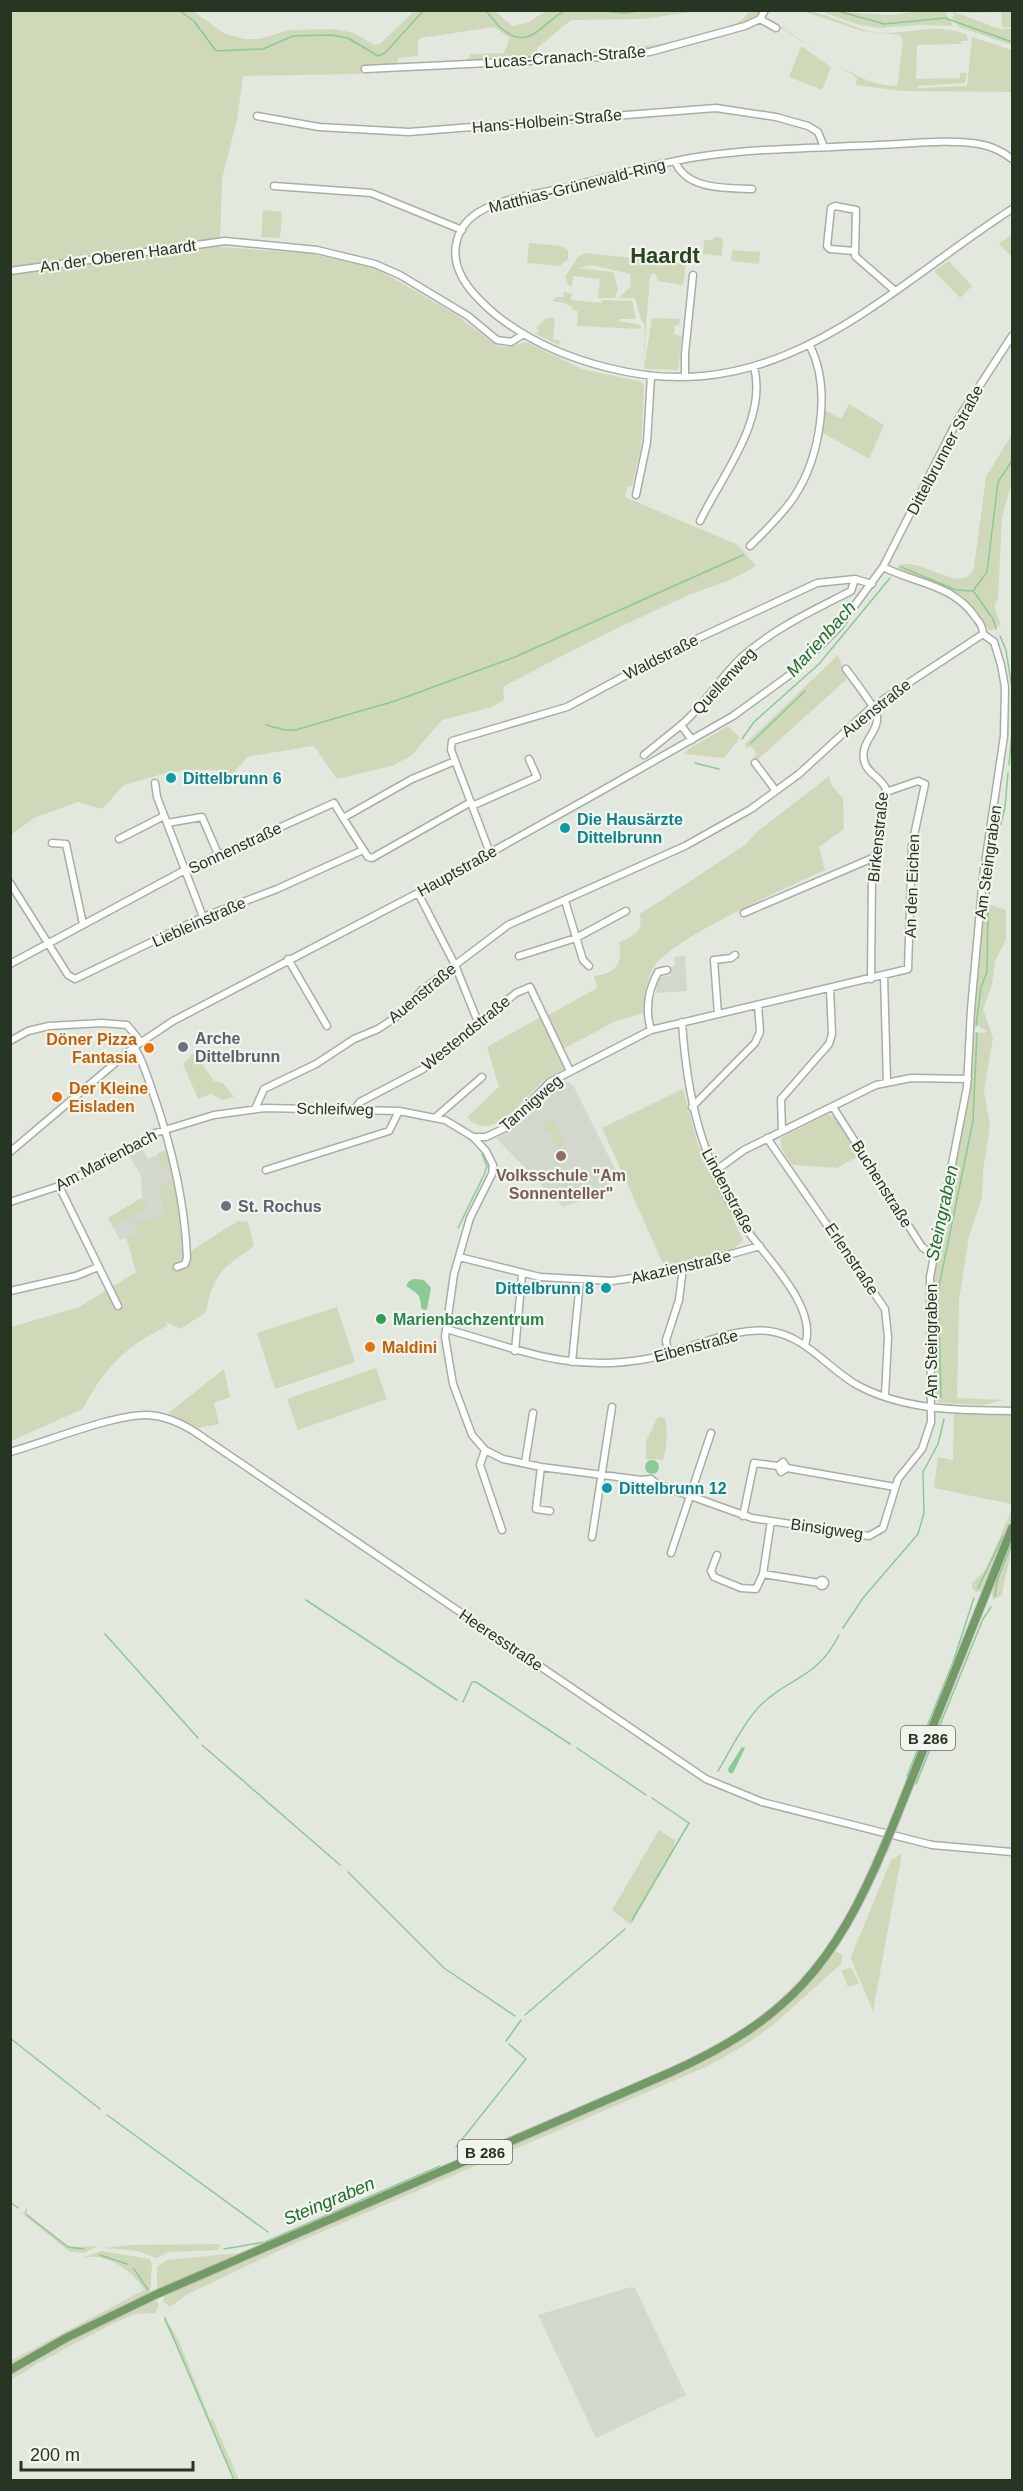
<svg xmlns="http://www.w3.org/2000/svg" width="1023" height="2491" viewBox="0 0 1023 2491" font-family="Helvetica,sans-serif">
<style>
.built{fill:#d2d8cd}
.green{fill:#cfd8b9}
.water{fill:#8bc995}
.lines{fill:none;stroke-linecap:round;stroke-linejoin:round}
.stream{stroke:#8bc995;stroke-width:1.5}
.minor-casing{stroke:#a7afa3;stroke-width:9}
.major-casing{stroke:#bec3bd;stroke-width:10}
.minor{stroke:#fff;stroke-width:6}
.major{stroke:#749a67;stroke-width:8}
.major-bridge-casing{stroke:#bec3bd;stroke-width:10;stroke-linecap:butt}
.major-bridge{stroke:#749a67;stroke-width:8}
.culture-dot{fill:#0f9aa8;stroke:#f2f5ee;stroke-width:2}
.worship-dot{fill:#6b7280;stroke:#f2f5ee;stroke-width:2}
.food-dot{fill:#e8710a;stroke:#f2f5ee;stroke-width:2}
.education-dot{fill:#8d6e63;stroke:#f2f5ee;stroke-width:2}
.leisure-dot{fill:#2e9e5b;stroke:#f2f5ee;stroke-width:2}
.labels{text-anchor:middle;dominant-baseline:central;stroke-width:4.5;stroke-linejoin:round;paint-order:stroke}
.shield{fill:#f2f5ee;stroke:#646f5f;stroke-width:1.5}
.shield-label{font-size:15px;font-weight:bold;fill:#273622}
.street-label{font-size:16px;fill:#273622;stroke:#f2f5ee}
.culture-label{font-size:16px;font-weight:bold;fill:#0d838f;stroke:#f2f5ee;text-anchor:start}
.worship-label{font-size:16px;font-weight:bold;fill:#5b616d;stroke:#f2f5ee;text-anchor:start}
.food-label{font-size:16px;font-weight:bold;fill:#c56008;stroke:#f2f5ee;text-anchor:start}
.education-label{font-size:16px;font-weight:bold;fill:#785e54;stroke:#f2f5ee}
.leisure-label{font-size:16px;font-weight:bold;fill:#27864d;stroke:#f2f5ee;text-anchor:start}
.water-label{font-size:18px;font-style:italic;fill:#226c2f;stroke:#f2f5ee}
.district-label{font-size:22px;font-weight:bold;fill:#294620;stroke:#f2f5ee}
</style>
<rect width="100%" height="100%" fill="#e3e8df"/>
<!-- built -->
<path class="built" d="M685 956 687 991 656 993 658 977 671 976 670 967 675 966 674 957Z
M563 1080 573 1085 618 1175 610 1178 607 1189 596 1196 563 1207 496 1138 509 1131 536 1109 546 1098 551 1088Z
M143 1150 148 1159 168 1150 174 1179 158 1187 164 1217 135 1223 137 1234 120 1240 108 1218 142 1198 141 1175 129 1156Z
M631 2287 635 2288 686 2395 596 2438 538 2315Z"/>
<!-- green -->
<path class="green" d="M11 11H193L225 34 245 39H260L289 30 334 29 354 33 374 45 381 43 414 11H495L512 26 529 22 546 11H698L643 19 571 20 537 48 538 54C575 53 734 45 749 11H762L748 22 638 51 466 62 471 54 504 53 510 38 494 27 421 38 418 41V56L399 58 396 66 362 67V74L243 76 237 120 222 179 220 247 313 254 375 268 455 314 497 346 508 347 526 342 582 369 642 382 644 386 641 446 632 486H628L625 497 738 545 756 566C728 584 708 586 680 599 620 626 561 656 503 687L504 700 492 707 442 720 412 755 392 766 337 779 314 746 247 757 229 779 216 770 170 772 124 785 102 809 78 802 34 818 11 835Z
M802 11C826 11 850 28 874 32 904 36 937 21 967 35L968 41H961V44L917 45 916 79 960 78V73H967L965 83 918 86V88L967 86 972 37 1012 50V92L900 91 856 85 857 78 785 30 766 21 767 19C806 38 852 86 896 86L898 82 903 40 899 35 862 31Z
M820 11 891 15 920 11H945L953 26 919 25 878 28 856 24Z
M952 11 1000 29H1012V45L959 27 951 16H954Z
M969 11H1012V27L1002 28 1001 12 969 13Z
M801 46 831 67 822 90 789 77Z
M263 210 282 212 280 238 261 237Z
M1012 234V257L999 244Z
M714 237 723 238 722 256 703 254 704 240H713Z
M529 243 562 246 568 250V259L560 266 527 263Z
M732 250 760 252 759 264 731 261Z
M585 253 686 264 683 285 658 281 655 273 650 275 643 369 645 326 641 320 635 298H619L631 286 630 274 591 265 578 268 613 272 618 289 615 298H598L600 279 573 276 572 286H569L565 277 578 257Z
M949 261 972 286 960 298 934 271Z
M564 292 572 293 571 300 602 303V300L632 301 636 319H620L618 321 640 325 642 329 577 326 578 311 572 310V307L564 303 552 301 556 297H563Z
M546 318H555L553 339 561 341 559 345 534 333H537L539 330 536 328Z
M652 318 680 319 679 325H675L674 334 682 336 678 370 644 369Z
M849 404 884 425 869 459 821 432 824 410 841 419Z
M1012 434V481L1002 517 998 599 994 606 1001 625 990 631 961 595 899 570 897 566C922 554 963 599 974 567L986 477Z
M838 655 847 679 755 762 753 758 757 754 751 746 746 748 745 744Z
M728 726 740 738 724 758 684 754 687 750Z
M829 776 832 786 843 798 844 829 819 847 825 870C790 886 669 939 653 968 646 982 644 997 643 1013L616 1021 563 1049 547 1016 597 988 594 976C616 973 623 964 619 942 635 935 643 933 640 914L745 845 757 832Z
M987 904 1006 910V940L995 961 992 985 983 1009 993 1038 984 1091 990 1126 983 1171 982 1198 969 1236 959 1301 957 1398 1004 1400 983 1405 941 1403 936 1401 933 1384 932 1283 971 1081 973 1036 975 1033 987 1032 974 1023 983 906Z
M544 1015 567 1068C559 1073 549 1076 542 1082 525 1097 492 1146 467 1117L499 1087 487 1047Z
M194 1053 214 1081 223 1083 234 1097 223 1100 211 1094 198 1099 183 1064Z
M683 1089 698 1145 743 1240C728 1259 689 1263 666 1270L602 1128Z
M828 1114 839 1120 857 1157 837 1168 792 1165 781 1148V1138Z
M553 1120 559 1125V1136L565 1144 559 1149 549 1132 542 1129V1123Z
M168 1150 171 1165 163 1169 157 1153Z
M174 1179 184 1259 177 1269 186 1265 192 1250 238 1221 248 1222 254 1246C224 1268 213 1273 206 1312L181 1329 166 1322 167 1326C126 1346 104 1368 83 1409L11 1441V1327L79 1307 107 1290 118 1311 121 1309 110 1288 136 1272 126 1237 137 1234 134 1223 164 1216 158 1187Z
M140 1199 146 1203 147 1210 113 1227 108 1218Z
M337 1307 355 1362 275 1389 257 1333Z
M376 1368 387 1399 298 1430 287 1399Z
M224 1369 230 1397 214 1403 219 1424 198 1428 168 1413Z
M954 1412 1012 1415 1011 1504 934 1488 938 1457 953 1460Z
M658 1417 665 1418C668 1433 667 1446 663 1460L646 1459V1441Z
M1012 1509V1519L986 1585 982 1591 976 1592 972 1588V1583L986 1569Z
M1012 1536C1012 1556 1005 1575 1002 1595L993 1600 991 1591Z
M659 1830 675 1840 673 1852 631 1925 612 1910Z
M902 1853 873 2011 851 1959 852 1954 891 1860Z
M834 1951 842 1954V1963L773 2025 745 2045 708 2066 282 2249 186 2295 170 2307 163 2302 164 2295 175 2290 702 2062C762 2029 791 2003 834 1951Z
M849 1968 852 1969 859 1983 848 1987 841 1970Z
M27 2207V2214L69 2247 98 2246 84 2253 70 2252 23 2214Z
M221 2244 218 2250 169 2252 156 2258 137 2251 105 2248 130 2245Z
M101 2251 150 2259 152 2265 150 2293 65 2335 11 2366 10 2361 144 2290C133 2270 103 2250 79 2259Z
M238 2253 164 2288 157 2287V2267L167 2260Z
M157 2301 159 2305 155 2313 135 2314 114 2323 40 2362 11 2380V2374L68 2341 148 2302Z
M164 2316 178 2339 210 2418 213 2420 239 2480H234L180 2353 164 2321Z"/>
<!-- water -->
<path class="water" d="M414 1279 424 1280 431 1288 427 1309 424 1310 421 1308C421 1293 416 1293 406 1286L409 1281Z
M645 1467a7 7 0 1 1 14 0a7 7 0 1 1-14 0Z
M742 1747 745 1748 733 1773H729L728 1769Z"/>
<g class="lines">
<!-- stream -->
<path class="stream" d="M178 10 194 21 216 51 263 49 293 36 332 35 348 38 378 56 385 53 424 10
M485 10C491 16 495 23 501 28 530 54 544 20 566 10
M590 10 625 13 645 10
M834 10 884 24 945 18 1012 42
M901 567 956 590 973 591 987 572 998 482 1012 461
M974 592 993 619 996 629
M1000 636 1006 650 1012 688
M266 725 285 730H295L395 701 515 657 743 555
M742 739 754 722 819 664 890 578
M751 743 805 691
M695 763 719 769
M1009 765 1012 732
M989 897 993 855 1005 807 1008 773
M976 1026 981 987 987 972 988 906
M458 1228 484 1175 487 1166 482 1154
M941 1397 938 1291 973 1121 977 1033
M978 1588 1003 1536
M995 1596 997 1581 1012 1543
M306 1600 457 1700
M843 1628 863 1598 918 1534 924 1513 923 1472 938 1444 944 1419
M105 1634 198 1738
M463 1702 472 1682H476L570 1744
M202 1745 340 1865
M577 1748 646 1795
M718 1771C730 1751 742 1725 758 1708 788 1676 816 1681 839 1635
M907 1776 953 1662 974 1598
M916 1784 983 1619 991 1607
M348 1872 444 1968 515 2016
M632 1920 689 1823 652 1798
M525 2015 625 1929
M10 2038 100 2109
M506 2041 521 2020
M107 2115 268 2232
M456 2147 526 2059 509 2044
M10 2202 18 2208
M27 2215 68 2247 84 2249
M224 2249 265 2242 440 2166
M100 2255 127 2264
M134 2269 148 2290
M165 2318 234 2480"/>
<!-- minor casing -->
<g class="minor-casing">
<path id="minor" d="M760 19 776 28
M365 69 590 58 650 52 745 26 760 19 765 10
M257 116 319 127 409 132 716 108 776 117 808 126 818 132 824 147
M1012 159C1002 151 991 146 979 144 946 139 911 144 878 145 818 148 757 148 697 157 652 164 607 178 563 188 532 196 478 199 461 230 443 265 471 294 496 315 529 341 568 358 609 368 778 411 883 292 1012 209
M675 161C686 190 726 188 752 189
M274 186 371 193 462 230
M854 251 830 249 827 246 831 208 835 206 856 210 855 256 894 290
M10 271 225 241 317 250 375 264 400 275 468 316 497 340 511 342 524 334
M685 377V353L693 275
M636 495 647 442 651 376
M700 521C721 477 768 420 754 367
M750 546C765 531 782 515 794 497 820 458 832 389 810 346
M883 567C917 584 953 584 976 618 980 623 983 627 983 634
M846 669C853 679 875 706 877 716 879 732 860 742 864 760 866 773 881 777 886 789L872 876 871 979
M692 740 681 725C705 705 720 677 743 656 775 628 814 610 851 591L855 579
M644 755 681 725
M755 763 776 791
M155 783 157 797 203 917
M472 806 537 777 529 759
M343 818 368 857 372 858 471 802
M167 823 202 817 218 854
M119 839 164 816
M52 843 66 844 83 924
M490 853 451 750 452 741 567 707 673 650 817 583 855 579 872 584
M10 883 68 975 75 979 203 917 277 889 363 850
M418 893 455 965 478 1022
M565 901 583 960 589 966
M744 913 875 857
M519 956 576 938 626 911
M288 959 327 1026
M10 964 185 870 334 803 343 818 412 779 455 761
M884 976 887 1082
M718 1014 714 960 731 958 735 955
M682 1022C687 1097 701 1158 742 1223 762 1254 819 1306 805 1345
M651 1030C645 1010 648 990 658 972L667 970
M10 1041 28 1031 49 1026 102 1023 127 1025 141 1042
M134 1047C143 1060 147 1076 152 1090 171 1144 185 1201 187 1258L185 1264 177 1267
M692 1107 755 1043 760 1032 758 1005
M833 1107 922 1247 935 1256
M255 1109 264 1089 316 1064 354 1039 378 1029 402 1013 422 990 508 925 685 846 751 809 799 774 872 707 983 634
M354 1110 360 1102 423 1069 516 993 530 987 570 1071
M436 1117 482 1077
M782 1131 781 1099 829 1044 832 1034 830 988
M473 1137H486L505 1128 550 1082 651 1030 908 969 912 845 925 784 918 781 886 792
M767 1138 885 1309 888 1337 885 1396
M10 1152 134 1047 173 1021 418 893 594 795 733 716 795 671 838 628 883 567 958 419 1012 336
M266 1170 389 1131 399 1111
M715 1171 744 1150 876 1085 911 1078 968 1079
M59 1186 118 1306
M10 1202 59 1186 104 1164 155 1133 214 1115 265 1108 399 1111 445 1120 473 1137 486 1151 493 1165 492 1174 470 1218 454 1274 445 1337 453 1384 472 1435 485 1450 503 1459 541 1467 641 1480
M459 1257 540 1277 612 1281 660 1274 760 1246
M10 1291 76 1276 98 1267
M446 1329C518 1349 569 1373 646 1359 684 1353 731 1326 769 1331 806 1336 827 1368 857 1385 905 1411 960 1410 1012 1411
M515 1351 522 1274
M668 1354 666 1340 679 1300 683 1268
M572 1362 580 1281
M485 1450 480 1465 502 1530
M10 1452C46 1442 114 1414 148 1415 166 1416 181 1423 195 1432L706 1779 762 1802 932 1845 1012 1852
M783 1462 787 1468 781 1472 778 1466Z
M525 1463 533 1413
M541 1467 536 1509 550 1511
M787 1468 895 1487
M657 1484 648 1485 641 1480 651 1479 657 1484 752 1518 869 1536 883 1528 898 1479 922 1449 931 1422 930 1277 967 1087 971 1009 983 877 1004 736 1005 687 1001 665 994 642 983 634
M743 1516 754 1463 778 1466
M592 1537 612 1407
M671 1553 711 1433
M717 1555 711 1571 714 1577 741 1588 756 1589 763 1574 771 1521
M763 1574 819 1583
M819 1583a3 3 0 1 1 6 0a3 3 0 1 1-6 0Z"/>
</g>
<!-- major casing -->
<g class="major-casing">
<path id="major" d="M894 1823 1012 1528
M10 2370 66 2338 157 2294 669 2073C788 2020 834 1965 884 1847"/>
</g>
<!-- minor -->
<use href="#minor" class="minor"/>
<!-- major -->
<use href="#major" class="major"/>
<!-- major-bridge casing -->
<g class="major-bridge-casing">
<path id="major-bridge" d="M884 1847 894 1823"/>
</g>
<!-- major-bridge -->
<use href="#major-bridge" class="major-bridge"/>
</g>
<!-- markers -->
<g class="culture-dot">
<circle cx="171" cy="778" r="6"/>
<circle cx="565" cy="828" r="6"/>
<circle cx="606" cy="1288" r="6"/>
<circle cx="607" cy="1488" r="6"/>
</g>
<g class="worship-dot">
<circle cx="183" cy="1047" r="6"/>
<circle cx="226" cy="1206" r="6"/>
</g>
<g class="food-dot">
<circle cx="149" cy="1048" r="6"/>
<circle cx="57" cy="1097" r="6"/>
<circle cx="370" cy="1347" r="6"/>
</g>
<circle class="education-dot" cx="561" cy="1156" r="6"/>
<circle class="leisure-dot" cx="381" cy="1319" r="6"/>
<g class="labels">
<!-- shield labels -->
<g class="shield">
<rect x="901" y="1726" width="54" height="24" rx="4.5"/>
<rect x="458" y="2140" width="54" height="24" rx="4.5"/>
</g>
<g class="shield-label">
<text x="928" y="1738">B 286</text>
<text x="485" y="2152">B 286</text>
</g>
<!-- street labels -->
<g class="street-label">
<text transform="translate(565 57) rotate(-4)">Lucas-Cranach-Straße</text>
<text transform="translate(547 121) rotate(-5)">Hans-Holbein-Straße</text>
<text transform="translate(577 186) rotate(-14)">Matthias-Grünewald-Ring</text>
<text transform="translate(118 256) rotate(-8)">An der Oberen Haardt</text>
<text transform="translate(945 450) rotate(-62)">Dittelbrunner Straße</text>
<text transform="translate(661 657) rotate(-27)">Waldstraße</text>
<text transform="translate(724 681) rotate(-47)">Quellenweg</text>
<text transform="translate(876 708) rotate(-38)">Auenstraße</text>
<text transform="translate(878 837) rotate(-84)">Birkenstraße</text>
<text transform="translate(235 848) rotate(-25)">Sonnenstraße</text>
<text transform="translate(988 862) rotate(-82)">Am Steingraben</text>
<text transform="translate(457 871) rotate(-29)">Hauptstraße</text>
<text transform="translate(912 886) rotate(-88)">An den Eichen</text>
<text transform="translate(199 922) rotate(-24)">Liebleinstraße</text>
<text transform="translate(422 993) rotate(-40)">Auenstraße</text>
<text transform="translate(466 1033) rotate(-39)">Westendstraße</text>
<text transform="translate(531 1103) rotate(-41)">Tannigweg</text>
<text transform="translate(335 1109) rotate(1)">Schleifweg</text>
<text transform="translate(106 1160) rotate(-28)">Am Marienbach</text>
<text transform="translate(882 1184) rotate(58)">Buchenstraße</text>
<text transform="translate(728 1191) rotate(62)">Lindenstraße</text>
<text transform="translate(852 1259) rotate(56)">Erlenstraße</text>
<text transform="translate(681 1267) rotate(-13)">Akazienstraße</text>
<text transform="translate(931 1341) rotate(-90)">Am Steingraben</text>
<text transform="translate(696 1346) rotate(-15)">Eibenstraße</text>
<text transform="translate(827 1529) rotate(8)">Binsigweg</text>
<text transform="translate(501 1640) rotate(34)">Heeresstraße</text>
</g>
<!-- culture labels -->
<g class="culture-label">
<text x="183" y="778">Dittelbrunn 6</text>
<text x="577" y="819">Die Hausärzte<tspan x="577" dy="18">Dittelbrunn</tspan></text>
<text x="594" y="1288" text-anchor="end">Dittelbrunn 8</text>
<text x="619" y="1488">Dittelbrunn 12</text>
</g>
<!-- worship labels -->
<g class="worship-label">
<text x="195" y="1038">Arche<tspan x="195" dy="18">Dittelbrunn</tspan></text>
<text x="238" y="1206">St. Rochus</text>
</g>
<!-- food labels -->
<g class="food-label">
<text x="137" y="1039" text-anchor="end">Döner Pizza<tspan x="137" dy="18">Fantasia</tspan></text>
<text x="69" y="1088">Der Kleine<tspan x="69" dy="18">Eisladen</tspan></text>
<text x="382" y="1347">Maldini</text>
</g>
<!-- education labels -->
<g class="education-label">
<text x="561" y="1175">Volksschule "Am<tspan x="561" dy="18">Sonnenteller"</tspan></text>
</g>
<!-- leisure labels -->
<g class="leisure-label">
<text x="393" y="1319">Marienbachzentrum</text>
</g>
<!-- water labels -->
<g class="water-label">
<text transform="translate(821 639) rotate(-48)">Marienbach</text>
<text transform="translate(942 1213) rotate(-78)">Steingraben</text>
<text transform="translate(329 2201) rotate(-23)">Steingraben</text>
</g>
<!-- district labels -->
<g class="district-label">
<text x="665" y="255">Haardt</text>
</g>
</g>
<!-- border -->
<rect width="1023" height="2491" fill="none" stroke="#273622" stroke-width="24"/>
<!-- scale -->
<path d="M21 2461v9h172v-9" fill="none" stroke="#273622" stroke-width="3"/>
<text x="30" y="2461" font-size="18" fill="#273622" stroke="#f2f5ee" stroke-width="4.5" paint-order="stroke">200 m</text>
</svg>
